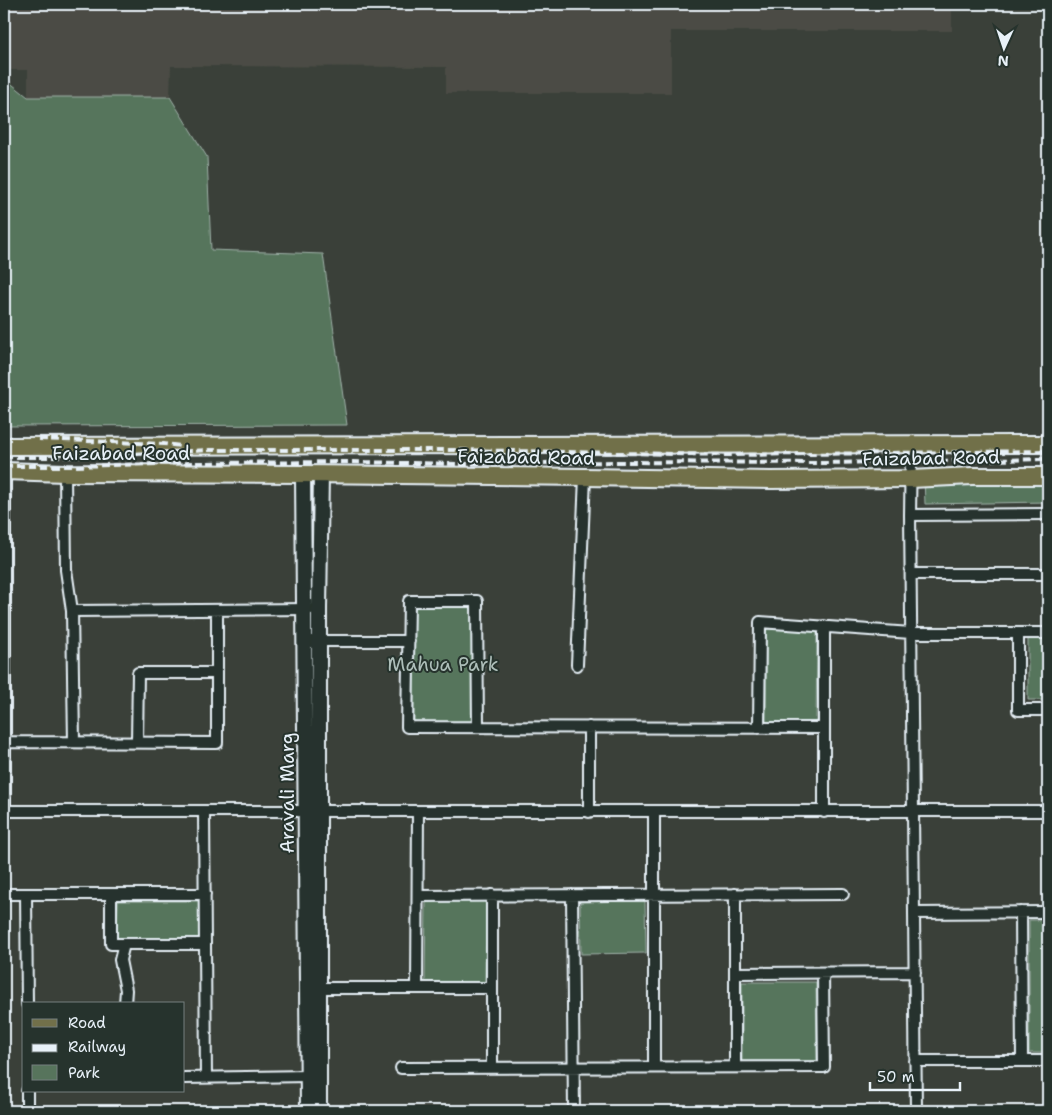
<svg xmlns="http://www.w3.org/2000/svg" width="1052" height="1115" viewBox="0 0 1052 1115" font-family="'Shantell Sans',sans-serif">
<style>
.built{fill:#4b4c45}
.green{fill:#57745c;stroke:#a0b2aa}
.lines{fill:none;stroke-linecap:round;stroke-linejoin:round}
.minor-casing{stroke:#e8f1f8;stroke-width:14}
.tertiary-casing{stroke:#e8f1f8;stroke-width:18}
.primary-casing{stroke:#e8f1f8;stroke-width:20}
.minor{stroke:#26332d;stroke-width:10}
.tertiary{stroke:#26332d;stroke-width:14}
.primary{stroke:#71704a;stroke-width:16}
.rail{stroke:#e8f1f8;stroke-width:4;stroke-dasharray:8 4;stroke-linecap:butt}
.labels{text-anchor:middle;dominant-baseline:central;stroke-width:4;stroke-linejoin:round;paint-order:stroke}
.street-label{font-size:19px;fill:#e8f1f8;stroke:#26332d}
.park-label{font-size:19px;fill:#aebfba;stroke:#26332d}
</style>
<rect width="100%" height="100%" fill="#3a4039"/>
<filter id="ink" filterUnits="userSpaceOnUse"><feTurbulence type="fractalNoise" baseFrequency=".02" numOctaves="2"/><feDisplacementMap in="SourceGraphic" scale="10" xChannelSelector="R" yChannelSelector="G"/><feConvolveMatrix kernelMatrix="1 2 1 2 8 2 1 2 1" color-interpolation-filters="sRGB"/></filter>
<g filter="url(#ink)">
<!-- built -->
<path class="built" d="M4 4H952V31H671V93H446V67L171 66 170 97H28V70H4Z"/>
<!-- green -->
<path class="green" d="M4 81H8L28 97H170L207 157 211 250 323 254 347 425 4 426Z
M1048 475V502L925 504 924 477Z
M414 606H472V722L414 721Z
M766 629 817 631 816 723 766 722Z
M1028 639H1048V700H1028Z
M118 901H200V938H117Z
M426 901H486L485 983H425Z
M645 901 646 953 581 954 580 902Z
M1029 920H1048V1053H1029Z
M742 982H816L817 1061H742Z"/>
<g class="lines">
<!-- minor casing -->
<g class="minor-casing">
<path id="minor" d="M911 445 910 515 916 1111
M65 473 66 570 72 611 74 742
M910 515 1048 514
M911 574H1048
M72 611 311 609
M1018 633V710H1048
M305 641H409
M577 665 585 477
M478 727 477 601H409L407 727C546 727 685 728 824 728
M589 727V812
M759 728 760 622 911 633H1048
M5 742 217 743V610
M137 742 138 673H217
M4 811H1048
M5 811V471
M204 811 206 1078
M654 812V1067
M824 812V626
M4 894H205
M26 894 27 1004
M111 894V944H205
M735 894V1067
M572 895 574 1111
M418 896 843 894
M1021 912 1022 1061
M914 913 1048 912
M124 944 120 960 126 990 125 1004
M735 973 915 972
M313 988H492
M417 988 418 811
M915 1061H1048
M401 1068 824 1067 823 973
M492 1068V895
M184 1078 308 1076
M27 1091V1111"/>
</g>
<!-- tertiary casing -->
<g class="tertiary-casing">
<path id="tertiary" d="M303 474 308 1111
M319 1111V609L321 474"/>
</g>
<!-- primary casing -->
<g class="primary-casing">
<path id="primary" d="M4 446 1048 444
M4 471 65 473 303 474 585 477 770 480 911 479 972 476H1048"/>
</g>
<!-- minor -->
<use href="#minor" class="minor"/>
<!-- tertiary -->
<use href="#tertiary" class="tertiary"/>
<!-- primary -->
<use href="#primary" class="primary"/>
<!-- rail -->
<path class="rail" d="M39 439 164 444 180 446
M4 457H67L210 450H457L730 455 1048 451
M4 466H72L195 463 353 462 458 464 618 462 824 463 1048 459"/>
</g>
</g>
<g class="labels">
<!-- street labels -->
<g class="street-label">
<text x="121" y="453">Faizabad Road</text>
<text transform="translate(526 457) rotate(1)">Faizabad Road</text>
<text transform="translate(931 458) rotate(-1)">Faizabad Road</text>
<text transform="translate(287 793) rotate(-90)">Aravali Marg</text>
</g>
<!-- park labels -->
<g class="park-label">
<text x="443" y="664">Mahua Park</text>
</g>
</g>
<!-- margin -->
<rect width="1052" height="1115" fill="none" stroke="#26332d" stroke-width="20"/>
<rect x="10" y="10" width="1032" height="1095" fill="none" stroke="#e8f1f8" stroke-width="2" filter="url(#ink)"/>
<!-- legend -->
<rect x="22" y="1002" width="162" height="90" fill="#26332d" stroke="#747f7e"/>
<rect x="32" y="1019" width="25" height="8" fill="#71704a" stroke="#747f7e"/>
<text x="68" y="1028" font-size="15" fill="#e8f1f8">Road</text>
<rect x="32" y="1044" width="25" height="8" fill="#e8f1f8" stroke="#747f7e"/>
<text x="68" y="1052" font-size="15" fill="#e8f1f8">Railway</text>
<rect x="32" y="1065" width="25" height="15" fill="#57745c" stroke="#747f7e"/>
<text x="68" y="1078" font-size="15" fill="#e8f1f8">Park</text>
<!-- north arrow -->
<g transform="translate(1004 48) rotate(183)" stroke="#26332d" stroke-width="4" paint-order="stroke">
<path d="M0-4L9 19L0 12L-9 19Z" fill="#e8f1f8"/>
<text y="-8" font-size="14" font-weight="bold" text-anchor="middle" fill="#e8f1f8">N</text>
</g>
<!-- scale -->
<path d="M870 1082v8h90v-8" fill="none" stroke="#e8f1f8" stroke-width="2.5"/>
<text x="877" y="1082" font-size="15" fill="#e8f1f8" stroke="#26332d" stroke-width="4" paint-order="stroke">50 m</text>
</svg>
